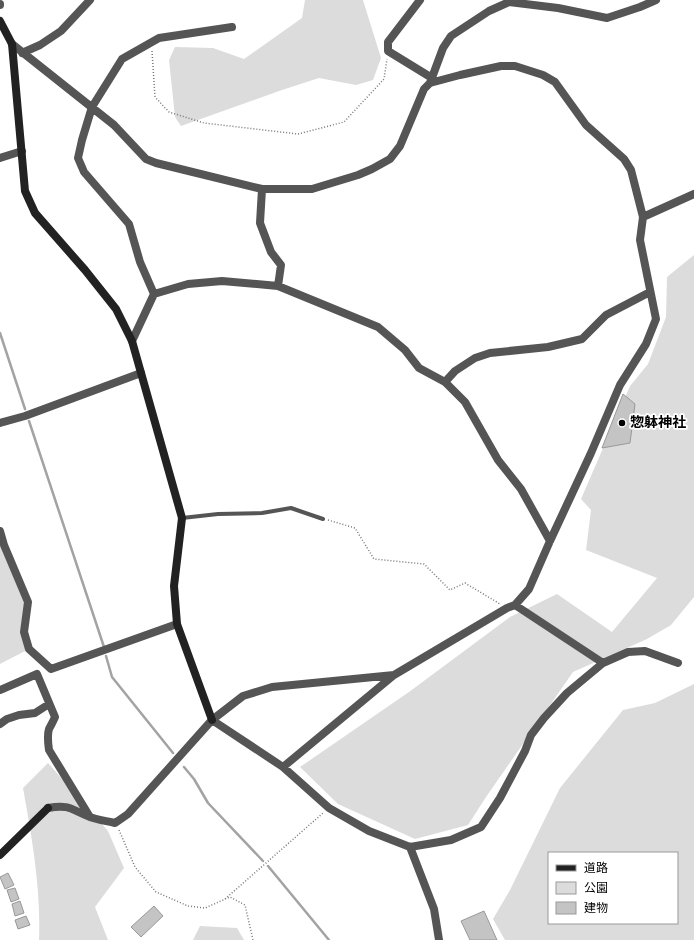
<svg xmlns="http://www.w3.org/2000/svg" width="694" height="940" viewBox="0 0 694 940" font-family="'Alegreya Sans','Noto Sans JP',sans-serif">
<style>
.green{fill:#dcdcdc;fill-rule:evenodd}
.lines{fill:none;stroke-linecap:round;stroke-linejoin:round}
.stream{stroke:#a3a3a3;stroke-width:2.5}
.building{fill:#c4c4c4;stroke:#999}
.path{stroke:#777;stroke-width:1.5;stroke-dasharray:1 2;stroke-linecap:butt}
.lane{stroke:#555;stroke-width:4}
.street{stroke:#555;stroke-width:8}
.secondary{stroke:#222;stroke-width:8}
.poi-dot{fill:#000;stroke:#fff;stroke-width:1.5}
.labels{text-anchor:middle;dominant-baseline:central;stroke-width:3.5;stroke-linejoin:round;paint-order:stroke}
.poi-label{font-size:14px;font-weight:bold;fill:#000;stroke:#fff;text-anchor:start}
</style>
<rect width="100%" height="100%" fill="#fff"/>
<!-- green -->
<path class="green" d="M305 0H363L381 58 373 80 356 85 319 78 282 90 181 126 175 117 169 60 175 47 213 48 244 59 302 18Z
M694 255V597L671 625 647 639 573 672 486 797 468 825 415 839 338 804 300 767 409 692 510 617 557 594 612 632 657 578 586 550 591 510 581 499 630 386 648 364 666 317 667 277Z
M0 531 28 602 24 632 29 649 0 664Z
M694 684V940H505L493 919 510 890 560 788 623 710 655 703ZM549 853H677V923H549Z
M48 763 108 831 124 868 95 907 108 940H39C41 889 32 838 23 788Z
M200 926 237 928 244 940H193Z"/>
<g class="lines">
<!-- stream -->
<path class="stream" d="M0 333 25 409
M29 421 104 647
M106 656 112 677 173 753
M184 767 194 779 208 803 263 861
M268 866 329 940"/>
</g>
<!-- building -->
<path class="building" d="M623 394 635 404 630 443 602 448Z
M8 873 14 885 5 889 0 877Z
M15 888 19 899 11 902 7 890Z
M20 901 24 913 15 916 12 904Z
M154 906 163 916 141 937 131 927Z
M484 911 497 940H470L461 921Z
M26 916 30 925 18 929 15 920Z"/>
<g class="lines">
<!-- path -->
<path class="path" d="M152 51 155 97 169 112 204 123 298 134 344 122 384 79 387 59
M328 520 355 528 374 559 424 564 450 590 465 583 500 604
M119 830 135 867 156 892 188 906 205 908 230 897 245 905 253 940
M225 899 323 813"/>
<!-- lane -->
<path class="lane" d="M182 518 218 514 262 513 291 508 323 519"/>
<!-- street -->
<path class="street" d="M420 0 388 42V51L432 78
M0 4V5
M12 44 114 125 146 159 156 163 262 189H312L358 175 372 169 390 159 400 146 424 89 430 83 460 75 501 66H515L543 75 555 82 586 125 624 159 631 170 643 217
M22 53 40 45 61 31 90 0
M430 83 443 48 451 36 489 11 509 2 558 8 607 18 640 7 656 0
M0 158 22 151
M262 189 260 223 271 252 281 265 278 286
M154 294 140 262 129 224 84 172 78 158 82 140 92 107 122 59 159 38 232 27
M132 341 154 294 188 284 222 281 278 286 378 327 405 350 419 368 445 382 465 402 498 460 521 489 550 541
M445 382 455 371 475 358 490 353 548 347 582 339 606 315 650 292
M0 423 25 416 141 373
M0 531 4 545 28 602 24 632 29 649 51 669 177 624
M515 605 603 663
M0 690 37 674 55 717C53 722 51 725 49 729 47 735 48 743 49 750L90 817
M212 720 283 767 329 808 369 831 410 847 451 840 481 827 500 798 525 751 531 735 544 718 567 693 603 663 628 652 645 651 678 663
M0 724 7 719 19 715 35 713 49 704
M283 767 394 675
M48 808C71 804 71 810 90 817 98 820 107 821 115 823L128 814 212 720 243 696 272 687 394 675 507 608 515 605 529 589 550 541 591 453 620 385 646 344 656 319 640 240 643 217 694 194
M410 847 434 909 439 940"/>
<!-- secondary -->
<path class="secondary" d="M0 21 12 44 25 191 35 213 85 270 116 309 132 341 182 518 174 586 177 624 212 720
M0 855 48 808"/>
</g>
<!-- markers -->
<circle class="poi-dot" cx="622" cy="423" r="4"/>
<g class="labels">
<!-- poi labels -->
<g class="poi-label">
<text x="630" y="423">惣躰神社</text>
</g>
</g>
<!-- legend -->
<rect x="548" y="852" width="130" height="72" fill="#ffffff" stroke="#999999"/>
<rect x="556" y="865" width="20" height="6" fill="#222222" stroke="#999999"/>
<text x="584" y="872" font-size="12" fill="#000000">道路</text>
<rect x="556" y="882" width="20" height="12" fill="#dcdcdc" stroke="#999999"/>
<text x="584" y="892" font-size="12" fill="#000000">公園</text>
<rect x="556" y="902" width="20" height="12" fill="#c4c4c4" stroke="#999999"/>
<text x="584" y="912" font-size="12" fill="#000000">建物</text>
</svg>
